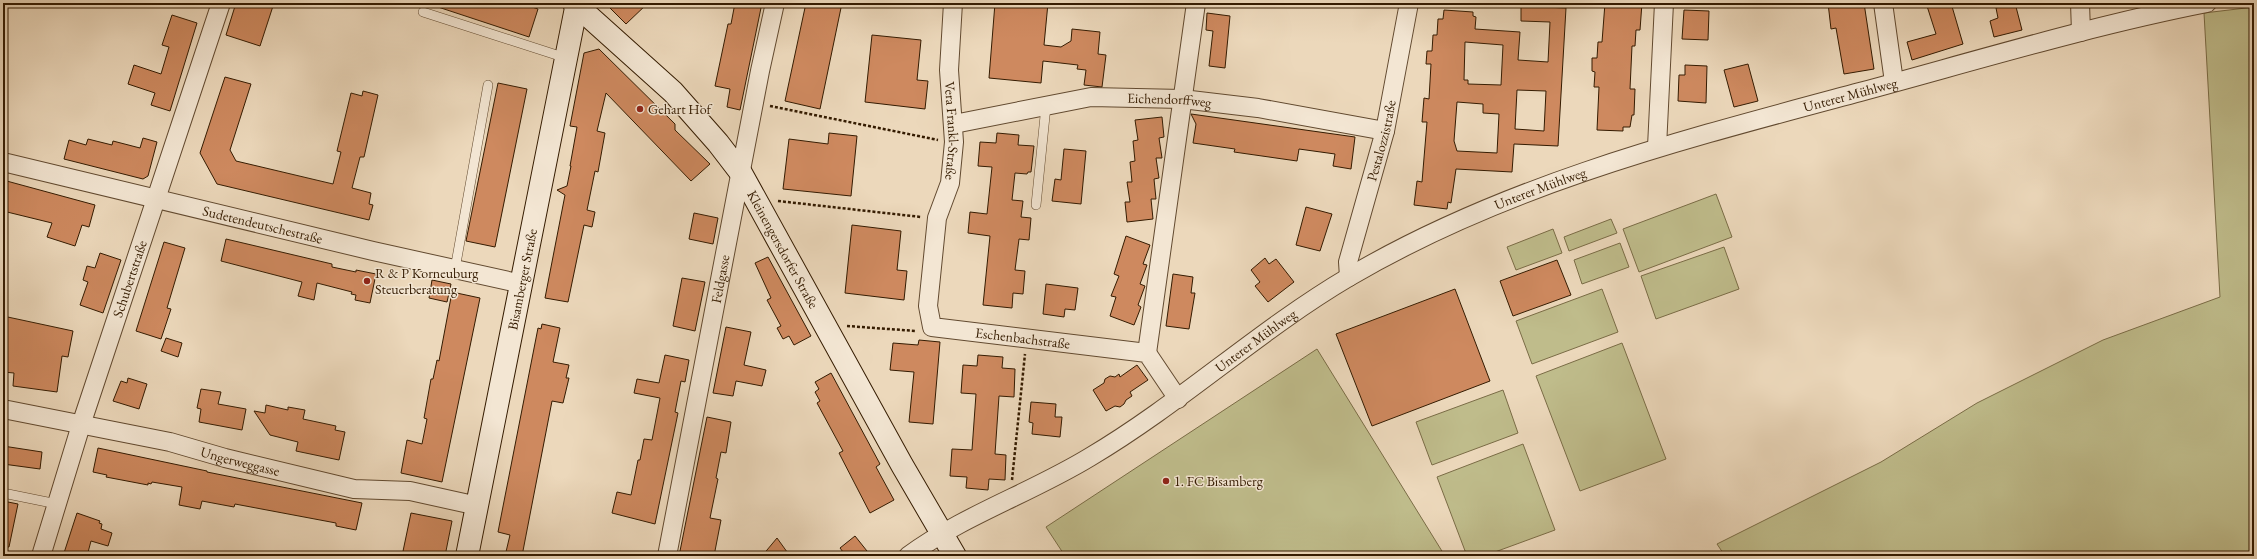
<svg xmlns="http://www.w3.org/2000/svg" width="2257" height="559" viewBox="0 0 2257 559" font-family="'EB Garamond',serif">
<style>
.green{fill:#bfbc8b;stroke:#7a6c46}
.building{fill:#ce895f;stroke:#341b01;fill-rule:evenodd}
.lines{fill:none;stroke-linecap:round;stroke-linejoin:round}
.lane-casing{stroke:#624a30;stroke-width:10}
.street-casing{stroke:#624a30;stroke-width:20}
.secondary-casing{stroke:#341b01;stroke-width:24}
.path{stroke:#341b01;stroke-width:2.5;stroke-dasharray:3 2;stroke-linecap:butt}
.lane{stroke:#f3e6d3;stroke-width:9}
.street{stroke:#f3e6d3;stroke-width:18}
.secondary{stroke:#f3e6d3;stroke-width:22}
.poi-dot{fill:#8f2418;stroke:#f3e6d3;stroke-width:1.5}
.labels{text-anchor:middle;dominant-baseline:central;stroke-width:3;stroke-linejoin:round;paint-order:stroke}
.street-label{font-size:14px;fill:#341b01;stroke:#f3e6d3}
.poi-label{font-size:14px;fill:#341b01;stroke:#f3e6d3;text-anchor:start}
</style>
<rect width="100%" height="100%" fill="#ecd8bb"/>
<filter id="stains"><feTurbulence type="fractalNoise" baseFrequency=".005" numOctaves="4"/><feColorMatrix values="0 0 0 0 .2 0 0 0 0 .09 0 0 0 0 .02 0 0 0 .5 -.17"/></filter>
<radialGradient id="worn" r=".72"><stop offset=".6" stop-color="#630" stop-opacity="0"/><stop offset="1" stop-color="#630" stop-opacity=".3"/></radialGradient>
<!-- green -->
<path class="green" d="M2254 7V556H1725L1717 544 1881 462 1977 403 2103 340 2220 297 2204 13Z
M1716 194 1732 237 1639 272 1623 229Z
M1611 219 1617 233 1569 251 1564 237Z
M1553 229 1562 253 1516 270 1507 247Z
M1620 243 1629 267 1582 284 1574 260Z
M1724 247 1739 289 1656 319 1641 276Z
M1602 289 1618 332 1532 364 1516 321Z
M1622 343 1666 459 1580 491 1536 376Z
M1317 349 1445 556H1065L1046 527Z
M1503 390 1518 433 1432 465 1416 422Z
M1523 444 1555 530 1484 556H1467L1437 477Z"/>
<!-- building -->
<path class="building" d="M236 3H274L260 46 226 35Z
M435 3H520L538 9 529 37 435 6Z
M605 3H648L626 24Z
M735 3H762L740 110 727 107 730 89 715 86 728 24H731Z
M806 3H842L820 109 785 101Z
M995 3H1048L1044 45 1061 47 1071 41 1072 29 1100 32 1098 54 1106 55 1102 87 1084 85 1086 70 1077 69 1078 65 1043 61 1041 83 989 78Z
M1605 3H1642L1640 30H1636L1635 46H1632L1630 89H1635L1634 115H1632L1630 127H1623V131L1597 130 1599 87H1594L1595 72 1592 71V58H1597L1598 42H1602Z
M1828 3H1864L1874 69 1844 74 1836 28 1831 29Z
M1926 3H1951L1963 44 1912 60 1907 42 1936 34Z
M2015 3 2022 30 1994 37 1990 21 1998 18 1996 8Z
M1521 6 1566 8 1558 146 1514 144 1512 172 1456 169 1451 203 1448 202 1447 209 1414 205 1417 181 1422 182 1427 122H1422L1424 98 1429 99 1431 64H1426L1427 51H1432L1433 35H1437L1438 19H1443L1444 10 1473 12V16L1476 17 1475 29 1520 32 1518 60 1548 62 1550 22 1521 21ZM1465 42 1503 45 1501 85 1468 84V80H1464ZM1517 90 1546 91 1544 131 1515 129ZM1457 102 1483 104V113L1499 114 1497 153 1457 151 1454 141Z
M1684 10 1709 11 1708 40 1682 39Z
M1207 13 1230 16 1225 68 1209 66 1213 31 1206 30Z
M172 15 197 23 170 111 151 105 155 93 128 84 134 65 161 74 169 47 162 45Z
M872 35 921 40 917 80 928 81 925 109 865 102Z
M599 49 675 124V130L710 164 691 181 606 93 597 131 605 133 598 172 595 171 587 210 595 212 592 227 584 225 568 302 545 298 565 195 557 190 567 186 571 166H570L577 127 570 126 584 53Z
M1748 64 1758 101 1734 107 1724 70Z
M1685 65 1707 66 1706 103 1678 101 1679 75H1685Z
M225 77 251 84 230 150 236 161 333 184 341 152 337 151 351 93 362 96 363 91 378 95 364 157H360L352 188 371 193 369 204 373 205 369 220 217 184 200 153Z
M498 83 527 89 495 247 466 241Z
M1191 114 1355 137 1351 169 1333 166 1335 154 1299 149 1297 161 1234 152 1235 149 1193 143 1196 124Z
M1162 117 1164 137 1159 138 1162 158H1156L1159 178 1154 179 1156 199H1151L1153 219 1127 222 1125 202H1130L1127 182H1132L1130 162 1135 161 1133 141 1138 140 1135 120Z
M829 133 857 136 851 196 783 189 789 139 828 144Z
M997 133 1019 135 1018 145 1034 146 1031 172H1028L1027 174 1015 173 1012 200 1023 201 1021 217 1031 218 1029 240 1019 239 1015 270 1025 271 1023 294 1013 293 1012 308 983 305 990 236 968 233 970 212 987 214 992 167 978 166 980 142 996 143Z
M143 138 157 142 148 176 143 179 64 159 69 140 86 145 88 139 112 145 113 141 140 148Z
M1064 149 1086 151 1081 204 1052 201 1055 179 1061 180Z
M3 180 95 205 89 227 82 225 75 246 47 237 52 223 3 211Z
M1306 207 1332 214 1320 251 1296 245Z
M694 213 718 218 713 244 689 239Z
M852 225 901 231 897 270 907 271 904 300 845 293Z
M1126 236 1150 245 1143 264 1147 265 1140 284 1145 286 1138 305 1141 307 1134 325 1110 316 1116 297 1111 296 1119 276 1114 274Z
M226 239 332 264V267L356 272V270L376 274 370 303 355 300 356 295 351 294 352 292 317 283 314 300 298 296 302 282 221 261Z
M164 242 185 248 167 308 171 309 161 339 136 331Z
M100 253 121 260 103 313 80 305 88 282 83 280 87 266 95 268Z
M768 257 811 336 794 345 789 336 783 339 777 328 781 326 767 300 771 298 755 263Z
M1265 258 1269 264 1276 259 1294 282 1268 302 1255 286 1260 282 1251 270Z
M1557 260 1571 295 1513 316 1500 281Z
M1173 274 1193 277 1191 293H1195L1189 329 1166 326Z
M682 278 705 282 695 331 673 326Z
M432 280 451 284 447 302 429 298Z
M1046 284 1078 288 1075 310 1065 309 1064 317 1043 314Z
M1455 289 1490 381 1372 426 1336 334Z
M452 292 480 298 442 482 401 473 407 440 422 444 427 419 424 418 431 379H433L437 360 439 361Z
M3 316 73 331 68 357 62 356 57 392 13 386 14 373 3 372Z
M542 324 560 328 553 362 569 365 566 378H569L563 403 552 401 522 556H505L510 535 498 532 538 328 541 329Z
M726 327 751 332 744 365 766 370 762 386 736 381 733 396 713 393Z
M166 338 182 343 178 357 161 351Z
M919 340 940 342 933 424 909 422 914 372 890 370 893 343 918 345Z
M665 355 689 360 685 382 681 381 675 412 678 413 655 524 612 513 617 492 631 495 638 460H640L644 439 652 440 660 398 634 393 637 379 659 383Z
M978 355 1003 357 1002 368 1015 369 1014 397 999 396 995 454 1006 455 1005 480 989 479 988 490 966 488 967 477 950 476 952 449 972 450 976 394 961 393 963 365 977 366Z
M1137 365 1148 380 1130 392 1132 396 1126 400 1124 404 1120 407 1115 406 1106 411 1093 390 1104 383 1105 379 1110 376 1115 377 1119 374 1120 377Z
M831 373 880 464 876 467 894 500 870 513 839 453 843 451 817 403 820 401 815 392 819 389 815 382Z
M128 378 147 384 139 409 113 401 121 381 127 383Z
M201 389 221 392 218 404 246 409 242 430 199 422 201 409 197 408Z
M1031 402 1056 404 1055 417H1062L1060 437 1032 434 1033 423 1029 422Z
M266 405 288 410V407L305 410 303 419 336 426 335 430 345 432 339 460 296 451 298 442 270 435 254 411 265 413Z
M707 417 731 422 726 453 721 452 716 478 718 479 710 518 721 520 714 556H679Z
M3 446 42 452 40 469 3 464Z
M98 448 207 471V472L362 503 356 530 336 526V523L235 504 234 507 202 501 200 509 179 505 182 487 152 482 151 484 148 483V485L106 477 107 475 93 472Z
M3 501 18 504 9 547H3Z
M77 513 100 521 99 523 102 524 101 529 112 533 108 546 91 541 87 556H63Z
M411 513 452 521 445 556H402Z
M855 536 871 556H846L840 548Z
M777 538 790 556H762Z"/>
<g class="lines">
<!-- lane casing -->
<g class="lane-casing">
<path id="lane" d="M423 12 566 58
M1036 205 1046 106
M455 269 488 85
M3 493 57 504"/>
</g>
<!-- street casing -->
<g class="street-casing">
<g id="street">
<path id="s1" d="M953 3 949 70 954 142 950 183 937 218 928 306 932 327 1147 353 1178 399"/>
<path d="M1883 3 1894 82"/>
<path d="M2080 3 2081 32"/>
<path id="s2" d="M954 124 1091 97 1182 99 1258 108 1385 131"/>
<path d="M1657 147 1664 3"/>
<path id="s3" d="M3 162 373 251 522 284"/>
<path id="s4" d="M1349 277 1348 262 1385 131 1409 3"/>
<path d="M1147 353 1196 3"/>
<path id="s5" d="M3 409 170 442 225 458 354 489 410 491 478 506"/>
<path id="s6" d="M41 556 81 425 221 3"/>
<path id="s7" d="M667 556 760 71 775 3"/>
<path id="s8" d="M908 556C964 515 1031 493 1090 457 1181 403 1259 330 1349 277 1507 184 1685 139 1860 92 1975 61 2090 26 2207 3"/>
</g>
</g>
<!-- secondary casing -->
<g class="secondary-casing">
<g id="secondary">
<path id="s9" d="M574 3 673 92 718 143 741 173 902 465 955 556"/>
<path id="s10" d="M467 556 577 3"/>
</g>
</g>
<!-- path -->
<path class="path" d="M770 106 938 140
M778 201 921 217
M847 326 916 331
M1012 480 1025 354"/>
<!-- lane -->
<use href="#lane" class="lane"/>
<!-- street -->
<use href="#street" class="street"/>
<!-- secondary -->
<use href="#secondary" class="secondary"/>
</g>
<!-- markers -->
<g class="poi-dot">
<circle cx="640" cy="109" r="4"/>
<circle cx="367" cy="281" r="4"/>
<circle cx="1166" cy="481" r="4"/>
</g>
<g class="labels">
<!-- street labels -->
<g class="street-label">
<text stroke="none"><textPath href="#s8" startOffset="1058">Unterer Mühlweg</textPath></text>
<text stroke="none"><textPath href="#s2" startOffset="218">Eichendorffweg</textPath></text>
<text stroke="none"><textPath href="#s1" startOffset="128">Vera Frankl-Straße</textPath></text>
<text stroke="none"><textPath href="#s4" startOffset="141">Pestalozzistraße</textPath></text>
<text stroke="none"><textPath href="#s8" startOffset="734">Unterer Mühlweg</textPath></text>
<text stroke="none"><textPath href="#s3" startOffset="267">Sudetendeutschestraße</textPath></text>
<text stroke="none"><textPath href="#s9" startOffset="326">Kleinengersdorfer Straße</textPath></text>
<text stroke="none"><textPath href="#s6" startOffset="291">Schubertstraße</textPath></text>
<text stroke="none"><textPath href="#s7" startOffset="282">Feldgasse</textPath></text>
<text stroke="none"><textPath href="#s10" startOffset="282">Bisamberger Straße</textPath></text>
<text stroke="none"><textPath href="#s1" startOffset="419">Eschenbachstraße</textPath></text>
<text stroke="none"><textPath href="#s8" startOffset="410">Unterer Mühlweg</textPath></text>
<text stroke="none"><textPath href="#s5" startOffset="243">Ungerweggasse</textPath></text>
</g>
<!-- poi labels -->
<g class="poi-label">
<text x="648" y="109">Gehart Hof</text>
<text x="375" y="273">R &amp; P Korneuburg<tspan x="375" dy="16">Steuerberatung</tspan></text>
<text x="1174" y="481">1. FC Bisamberg</text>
</g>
</g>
<!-- margin -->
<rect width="2257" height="559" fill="none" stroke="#ecd8bb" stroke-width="16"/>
<rect x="4" y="4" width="2249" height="551" fill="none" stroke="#341b01" stroke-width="2"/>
<rect x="8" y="8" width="2241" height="543" fill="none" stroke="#341b01"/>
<rect width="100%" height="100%" filter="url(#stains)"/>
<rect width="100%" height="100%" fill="url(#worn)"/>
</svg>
